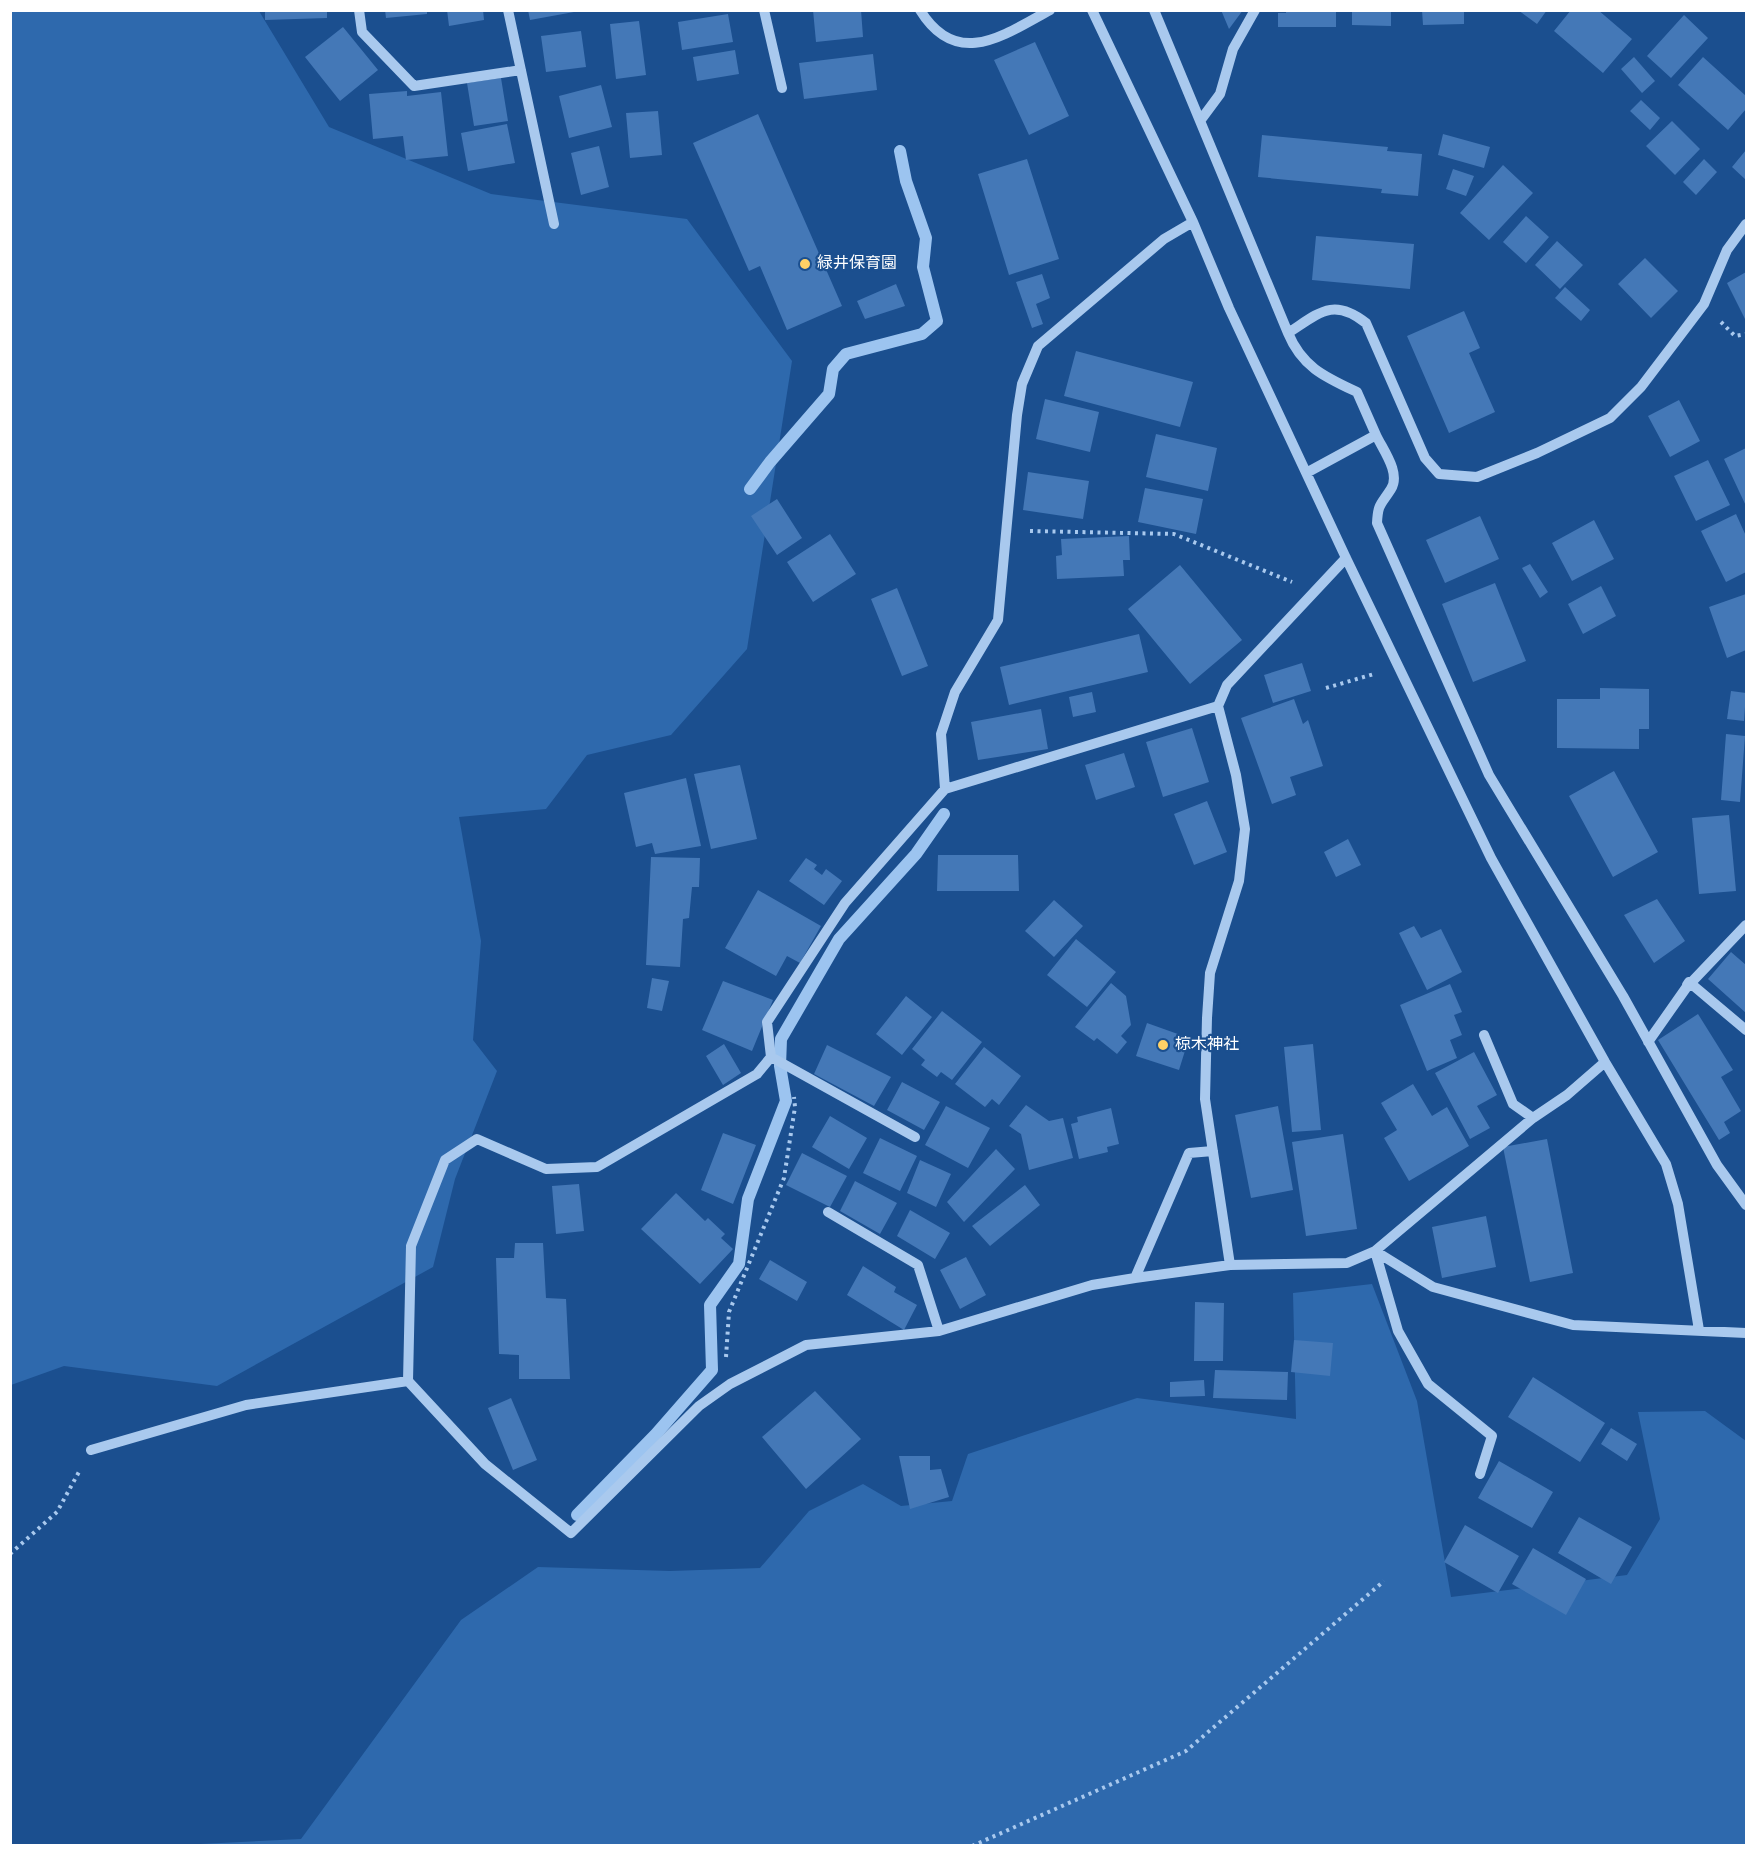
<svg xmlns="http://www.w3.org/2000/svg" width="1757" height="1856" viewBox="0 0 1757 1856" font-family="Overpass,'Noto Sans JP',sans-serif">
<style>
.green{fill:#2e69ad}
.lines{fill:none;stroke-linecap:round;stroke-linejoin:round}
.stream{stroke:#9cc4f0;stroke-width:12}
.building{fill:#4478b7}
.path{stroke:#a9c9ee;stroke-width:4;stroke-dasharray:3 4.5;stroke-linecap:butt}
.minor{stroke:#a9c9ee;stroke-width:10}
.poi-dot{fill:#ffd166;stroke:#1b4f8f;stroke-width:2}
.labels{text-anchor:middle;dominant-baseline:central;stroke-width:4.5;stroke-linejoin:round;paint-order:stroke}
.poi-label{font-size:16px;fill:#fff;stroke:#1b4f8f;text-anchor:start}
</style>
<rect width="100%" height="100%" fill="#1b4f8f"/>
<!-- green -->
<path class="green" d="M11 11H259L329 127 491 194 687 219 792 361 747 649 671 735 587 755 546 809 459 817 481 941 473 1040 497 1071 455 1179 433 1267 217 1386 64 1366 11 1385Z
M1372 1284 1417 1401 1451 1597 1627 1575 1660 1519 1638 1412 1705 1411 1746 1441V1845L160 1846 301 1839 461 1620 538 1567 670 1571 760 1568 809 1511 863 1484 901 1506 952 1501 968 1454 1137 1398 1296 1419 1293 1293Z"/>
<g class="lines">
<!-- stream -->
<path class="stream" d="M750 489 770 462 829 394 833 369 846 354 922 334 937 321 923 267 926 238 906 181 900 151
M577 1515 656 1434 712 1370 710 1305 739 1264 748 1199 786 1101 780 1066 781 1039 839 939 916 854 944 814"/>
</g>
<!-- building -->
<path class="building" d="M265 10H327V18L265 20Z
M385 10H427V14L386 18Z
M447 10H483L484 20 449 26Z
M528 10H574V12L530 20Z
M813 10H861L863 37 816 42Z
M1221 10H1243L1229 29Z
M1286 10H1336V27H1278V13H1286Z
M1352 10H1391V26L1352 25Z
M1422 10H1464V24L1423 25Z
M1518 10H1547L1537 24Z
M1571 10H1598L1632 39 1603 73 1554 31Z
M728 14 733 42 682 50 678 22Z
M1684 15 1708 38 1671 78 1647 56Z
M639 21 646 75 616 79 610 24Z
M343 27 378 70 340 101 305 57Z
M581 31 586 67 546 72 541 36Z
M1035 42 1069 116 1029 135 994 60Z
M735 50 739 74 697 81 693 57Z
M873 54 877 90 804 99 799 63Z
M1634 57 1655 81 1642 93 1621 69Z
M1703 57 1746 96V109L1728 130 1678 85Z
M501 78 508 121 474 126 467 83Z
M601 85 612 127 569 138 559 96Z
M407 91V96L441 92 448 156 406 160 403 136 373 139 369 94Z
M1641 100 1660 118 1650 130 1630 111Z
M658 111 662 155 630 158 626 113Z
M758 114 842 306 787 330 760 266 749 271 693 143Z
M1672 121 1700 149 1675 175 1646 146Z
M507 124 515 163 468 171 461 133Z
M1443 134 1490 147 1484 168 1438 155Z
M1262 135 1388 147 1387 151 1422 154 1418 196 1381 193 1382 189 1258 177Z
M599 146 609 187 581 195 571 153Z
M1746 150V180L1732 167Z
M1027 159 1059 259 1009 275 978 174Z
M1704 159 1717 172 1696 195 1683 182Z
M1503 165 1533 193 1489 240 1460 213Z
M1453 169 1474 176 1466 196 1446 189Z
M1526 216 1549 237 1526 263 1503 242Z
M1316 236 1414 244 1410 289 1312 280Z
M1557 241 1583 265 1560 289 1535 265Z
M1645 258 1678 291 1651 318 1618 284Z
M1746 272V321L1727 283Z
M1042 274 1050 298 1036 304 1043 324 1032 328 1016 282Z
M896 284 905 306 865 319 857 301Z
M1565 287 1590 310 1581 321 1555 298Z
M1464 311 1480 348 1469 353 1495 412 1449 433 1407 336Z
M1076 351 1193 382 1180 427 1064 396Z
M1045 399 1099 412 1090 452 1036 439Z
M1679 400 1700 441 1670 457 1648 416Z
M1156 434 1217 448 1208 491 1146 477Z
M1746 448V506L1724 459Z
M1708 460 1730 505 1696 521 1674 476Z
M1028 472 1089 481 1083 519 1023 510Z
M1145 488 1203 499 1196 534 1138 522Z
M777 499 802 538 777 555 751 516Z
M1736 514 1746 536V572L1726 582 1701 531Z
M1480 516 1499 559 1445 583 1426 540Z
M1594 520 1614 559 1572 581 1552 543Z
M830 534 856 574 813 602 787 562Z
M1129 536 1130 560H1123L1124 576 1057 579 1056 556 1062 555 1061 539Z
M1530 564 1548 592 1540 598 1522 568Z
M1180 565 1242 640 1190 684 1128 609Z
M1495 583 1526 661 1473 682 1442 604Z
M1601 586 1616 616 1583 634 1568 604Z
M897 588 928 666 902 676 871 599Z
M1746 594V650L1727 658 1709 607Z
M1139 634 1148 672 1009 705 1000 667Z
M1302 663 1311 691 1273 703 1264 675Z
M1600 688 1649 689V729H1639V749L1557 748V699H1600Z
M1731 691 1746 693 1744 721 1727 719Z
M1092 692 1096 712 1073 717 1069 697Z
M1294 699 1303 724 1308 720 1323 766 1290 777 1296 795 1272 804 1241 718Z
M1041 709 1048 749 978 760 971 722Z
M1192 728 1209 782 1163 797 1146 742Z
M1726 734 1745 736 1740 802 1721 800Z
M1124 753 1135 787 1096 800 1085 765Z
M740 765 757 839 711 849 694 774Z
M1614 771 1658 852 1613 877 1569 796Z
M686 778 701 846 655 854 652 843 636 847 624 793Z
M1207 801 1227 852 1194 865 1174 814Z
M1729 815 1736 891 1699 894 1692 818Z
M1348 839 1361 865 1336 877 1324 852Z
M938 855H1018L1019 891H937Z
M651 857 700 858 699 887H692L689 918 683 919 680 967 646 965Z
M806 858 817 865 814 869 822 875 826 869 842 881 824 905 789 881Z
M758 890 821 926 800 963 787 956 776 976 725 948Z
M1657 899 1685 941 1654 963 1624 915Z
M1054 900 1083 926 1054 957 1025 931Z
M1414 926 1421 938 1441 929 1462 972 1427 990 1399 933Z
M1076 939 1116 972 1087 1007 1047 975Z
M1731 952 1746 965V1013L1708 979Z
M652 978 669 981 662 1011 647 1008Z
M723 981 773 1000 752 1051 702 1030Z
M1111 983 1126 996 1131 1025 1121 1036 1127 1042 1117 1054 1097 1038 1094 1041 1075 1027Z
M1450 984 1462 1012 1454 1015 1462 1035 1450 1040 1457 1058 1427 1071 1400 1005Z
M906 996 932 1017 902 1055 876 1034Z
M942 1011 982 1042 952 1080 941 1072 937 1077 921 1065 925 1060 912 1049Z
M1698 1014 1733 1070 1721 1077 1741 1111 1724 1122 1730 1133 1719 1140 1658 1040Z
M1147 1023 1189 1038 1179 1070 1136 1056Z
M724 1044 741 1073 723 1085 706 1056Z
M1313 1044 1321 1130 1292 1132 1284 1047Z
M827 1045 891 1077 874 1106 814 1074Z
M984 1047 1021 1076 999 1105 992 1099 985 1107 955 1084Z
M1474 1052 1497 1095 1477 1106 1490 1128 1470 1139 1435 1073Z
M902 1082 940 1102 924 1130 887 1110Z
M1413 1084 1432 1116 1447 1107 1469 1146 1409 1181 1384 1138 1397 1130 1381 1103Z
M1026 1105 1049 1121 1063 1118 1073 1158 1029 1170 1021 1134 1009 1126Z
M946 1106 990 1128 968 1168 925 1145Z
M1278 1106 1293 1190 1251 1198 1235 1115Z
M1111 1108 1119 1144 1107 1147 1108 1152 1079 1159 1071 1124 1078 1122 1077 1117Z
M830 1116 867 1138 849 1169 812 1147Z
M723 1133 756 1145 733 1204 701 1190Z
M1343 1134 1357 1229 1306 1236 1292 1142Z
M880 1138 917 1156 900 1191 863 1173Z
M1547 1139 1573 1273 1530 1282 1503 1147Z
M996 1149 1015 1169 964 1222 947 1202Z
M802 1153 847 1176 830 1207 786 1185Z
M920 1160 951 1174 936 1207 907 1193Z
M855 1181 897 1203 880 1234 840 1211Z
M579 1184 584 1231 556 1234 552 1186Z
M1025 1185 1040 1205 990 1246 972 1226Z
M676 1193 705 1221 708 1218 725 1234 721 1238 733 1249 700 1284 641 1229Z
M910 1210 950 1233 935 1259 897 1236Z
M1486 1216 1496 1267 1442 1278 1432 1227Z
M515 1243H543L546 1298 566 1299 570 1379H519V1355L499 1354 496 1258H514Z
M966 1257 986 1295 960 1309 940 1270Z
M770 1260 807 1282 797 1301 759 1279Z
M863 1266 896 1287 894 1292 917 1305 904 1330 847 1295Z
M1195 1302 1224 1303 1223 1361H1194Z
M1294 1340 1333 1343 1330 1376 1291 1372Z
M1215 1370 1288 1372 1287 1400 1213 1398Z
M1533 1377 1605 1423 1580 1462 1508 1417Z
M1204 1380 1205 1396 1170 1397V1382Z
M815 1391 861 1439 806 1489 762 1437Z
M511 1398 537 1460 513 1470 488 1408Z
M1611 1428 1637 1444 1627 1461 1601 1444Z
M899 1456H930V1470L941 1469 949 1497 910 1509Z
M1499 1461 1553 1492 1532 1528 1478 1498Z
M1579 1517 1632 1547 1611 1584 1558 1553Z
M1465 1525 1519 1556 1498 1593 1444 1562Z
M1533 1548 1586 1579 1566 1615 1512 1584Z"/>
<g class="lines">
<!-- path -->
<path class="path" d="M1721 322 1735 336 1746 334
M1030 531 1174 534 1292 582
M1326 688 1374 674
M726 1357 729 1312 784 1178 795 1107 794 1097
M10 1554 57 1512 80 1470
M972 1846 1186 1751 1384 1581"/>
<!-- minor -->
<path class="minor" d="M359 10 362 32 414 86 521 70
M508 10 554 224
M764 10 782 88
M920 10C957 70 1004 35 1050 10
M1092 10 1193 222 1229 308 1346 558 1491 858 1605 1062 1666 1164 1678 1204 1699 1330
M1154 10 1288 333
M1200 121 1220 94 1233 49 1255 10
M1376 435C1383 450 1401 473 1391 489 1381 505 1378 503 1377 523L1489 775 1623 996 1717 1165 1746 1205
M1308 472 1376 435 1357 392C1325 377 1302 367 1288 333 1319 313 1333 297 1366 323L1425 458 1439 474 1477 477 1537 453 1610 418 1641 387 1704 304 1727 250 1746 224
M1346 558 1227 685 1218 706 945 789 845 903 767 1022 771 1057 757 1074 597 1167 546 1169 477 1139 445 1160 411 1246 408 1381 485 1464 571 1533 699 1406 730 1384 806 1345 939 1331 1092 1285 1135 1278 1230 1265 1347 1263 1375 1251 1533 1118 1567 1095 1605 1062
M1218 706 1236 775 1245 829 1239 881 1210 973 1207 1018 1205 1099 1230 1265
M945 789 941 734 955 692 998 620 1017 415 1022 384 1038 346 1164 239 1193 222
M1687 985 1689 982 1746 1030
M1484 1035 1513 1104 1533 1118
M1648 1042 1686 988 1746 925
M771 1057 915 1137
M828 1212 918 1265 939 1331
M1375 1251 1433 1287 1573 1325 1746 1333
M1375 1251 1398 1331 1428 1384 1492 1436 1480 1474
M1135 1278 1189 1153 1213 1151
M91 1450 246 1405 408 1381"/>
</g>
<!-- markers -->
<g class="poi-dot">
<circle cx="805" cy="264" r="6"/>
<circle cx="1163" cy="1045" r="6"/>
</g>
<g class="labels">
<!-- poi labels -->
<g class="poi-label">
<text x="817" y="264">緑井保育園</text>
<text x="1175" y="1045">椋木神社</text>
</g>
</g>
<!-- border -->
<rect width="1757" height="1856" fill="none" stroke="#ffffff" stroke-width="24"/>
</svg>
